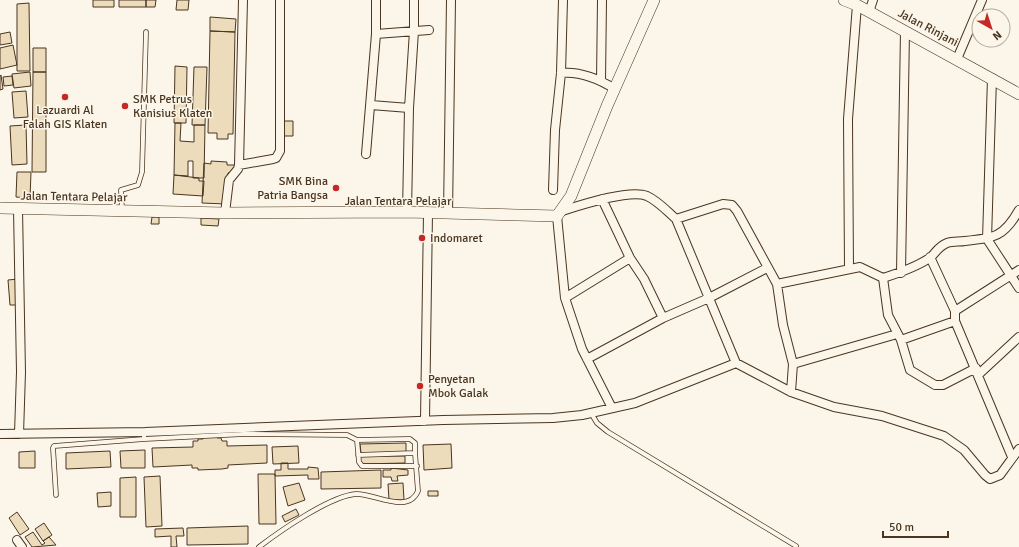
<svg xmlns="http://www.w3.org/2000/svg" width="1019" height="547" viewBox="0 0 1019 547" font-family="Signika,sans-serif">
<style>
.building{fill:#ecdcbc;stroke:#4a3520}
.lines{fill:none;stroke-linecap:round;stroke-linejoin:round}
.lane-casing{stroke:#4a3520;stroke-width:5.5}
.street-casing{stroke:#4a3520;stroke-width:10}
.secondary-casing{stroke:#4a3520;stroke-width:12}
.lane{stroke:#fbf6e9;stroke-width:4}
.street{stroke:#fbf6e9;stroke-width:8}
.secondary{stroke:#fbf6e9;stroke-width:11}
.poi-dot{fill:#c62828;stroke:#fbf6e9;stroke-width:1.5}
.labels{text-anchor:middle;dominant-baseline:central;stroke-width:3;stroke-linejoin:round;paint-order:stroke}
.street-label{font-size:12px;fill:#4a3520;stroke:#fbf6e9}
.poi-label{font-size:12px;fill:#4a3520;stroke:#fbf6e9;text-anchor:start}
</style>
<rect width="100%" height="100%" fill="#fbf6e9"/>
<!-- building -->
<path class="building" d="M93 0H114V7H93Z
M119 0H146V7H119Z
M146 0H156L155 7H146Z
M177 0H189L188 10H176Z
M29 3 30 71H17V4Z
M210 17 236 19 235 32 210 31Z
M210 31 235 32 233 134H228V139H217V133H208Z
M10 32 12 43 0 45V34Z
M13 45 17 65 0 69V48Z
M33 48H46V72H33Z
M175 66 187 67 186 123H174Z
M194 67H207L205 125H192Z
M30 72 31 86 14 88 12 74Z
M33 72H46V172H32Z
M1 75 3 89 0 90V76Z
M12 76 13 85 4 86 3 77Z
M26 91 28 117 14 118 12 92Z
M280 121H293V136H280Z
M175 123H181L180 141 194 142V125H205L204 178H193V161H188V176L174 175Z
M26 125 27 164 12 165 10 126Z
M211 161 227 162V165H236V172L228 173 226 204 202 203 204 163 211 164Z
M17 172H31L30 198 16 197Z
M174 175 199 178V181H204L203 196 173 194Z
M152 217H159V224H151Z
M201 218 219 219 218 226 201 225Z
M18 279 19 305H10L8 280Z
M203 436H216L217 438H221L222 441H227V446L267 445V463L228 465V468L222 469 198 470V468H192V465L153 467 152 448 193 447V441H198V439H203Z
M406 443V452L361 453 360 444Z
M451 444 452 468 424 470 423 445Z
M298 446 299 463 273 464 272 447Z
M145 450V468H121L120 451Z
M35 451V468H19V452Z
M110 451 111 467 66 469V453Z
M360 456H405V463L360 464Z
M281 463H288V469H308V467L318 468 319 479H308V475L275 476V470H281Z
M391 468 408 470V475L397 476 398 481H392L391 477H383V470H391Z
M381 470V488L321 489V472Z
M258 474H275L276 524H259Z
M160 476 162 526 146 527 144 477Z
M136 477V517H120V478Z
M299 483 305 500 288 506 283 487Z
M403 483 404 500H389L388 484Z
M428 491H438V496H428Z
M111 492V506L98 507 97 493Z
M296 509 299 515 285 522 282 516Z
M17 512 29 529 20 535 9 518Z
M44 523 52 535 43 541 35 529Z
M248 526V544L187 545V528Z
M183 528 184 536H176L177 547H171V536L155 537V529Z
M33 532 42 545 45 543 43 541 49 537 56 545 32 547 25 537Z"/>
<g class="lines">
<!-- lane casing -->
<g class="lane-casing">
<path id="lane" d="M122 211 121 190 138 185 142 172 146 32
M591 413 597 423 608 432 796 546
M144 439 244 434 347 435 357 440 359 462 362 466H417
M357 440 410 439 415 443V453
M56 495 53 448 54 446 144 439V436
M259 547C280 531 330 496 356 494 374 493 408 515 418 491L415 453 358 455"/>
</g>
<!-- street casing -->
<g class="street-casing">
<path id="street" d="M869 12 873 0
M376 34 429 30
M957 59 982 0
M561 73C580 71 599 79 615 89
M992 78 987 239 1019 288
M601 81 602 0
M371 105 409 108
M366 154 376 34V0
M239 165 273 159 276 158 280 151V0
M553 190 555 130 561 73 563 0
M602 199 630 258 644 279 663 318
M18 209 21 372 19 434
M562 211C581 205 629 189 647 196 658 201 667 211 676 219L723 204 732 205 737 211 777 284 860 267 883 278C899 273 917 267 931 257 936 252 939 246 947 243 953 241 959 242 965 241 994 238 1004 237 1019 210
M407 212 409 108 414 31V0
M225 213 229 180 238 169 239 165 243 0
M448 214 451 0
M557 216 565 298 582 349 612 408
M676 219 736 363
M930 257 955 311V321L1012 457
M849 269 848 119 857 5
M901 273 905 31
M883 278 888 315 901 340 910 370 935 385H943L976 368
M777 284 783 325 793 364 791 392
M565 298 630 258
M955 311 1019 270
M901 340 955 321
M587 359 663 318 709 298 767 268
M793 364 897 334
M979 374 1019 337
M425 421 428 213
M0 434 145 432 443 420 553 418 582 415 635 403 736 363 791 392 834 407 882 416 944 436 964 450 985 475 990 479 1000 475 1019 449
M17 540 22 547"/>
</g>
<!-- secondary casing -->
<g class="secondary-casing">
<path id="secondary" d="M844 0 857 5 1019 94
M0 208 225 213 407 212 557 216 571 196 607 106 654 0"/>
</g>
<!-- lane -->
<use href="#lane" class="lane"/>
<!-- street -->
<use href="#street" class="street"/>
<!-- secondary -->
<use href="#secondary" class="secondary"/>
</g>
<!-- markers -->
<g class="poi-dot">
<circle cx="65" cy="97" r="4"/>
<circle cx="125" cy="106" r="4"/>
<circle cx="336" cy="188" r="4"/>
<circle cx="422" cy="238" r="4"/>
<circle cx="420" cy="386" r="4"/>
</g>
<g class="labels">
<!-- street labels -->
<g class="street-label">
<text transform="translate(928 28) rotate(28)">Jalan Rinjani</text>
<text transform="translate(74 197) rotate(1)">Jalan Tentara Pelajar</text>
<text x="398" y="201">Jalan Tentara Pelajar</text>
</g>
<!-- poi labels -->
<g class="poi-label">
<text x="133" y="99">SMK Petrus<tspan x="133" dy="14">Kanisius Klaten</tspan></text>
<text x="65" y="110" text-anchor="middle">Lazuardi Al<tspan x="65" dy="14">Falah GIS Klaten</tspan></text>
<text x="328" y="181" text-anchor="end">SMK Bina<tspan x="328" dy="14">Patria Bangsa</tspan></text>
<text x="430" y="238">Indomaret</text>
<text x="428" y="379">Penyetan<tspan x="428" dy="14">Mbok Galak</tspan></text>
</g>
</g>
<!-- north arrow -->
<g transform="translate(991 28) rotate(141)"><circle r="19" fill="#fbf6e9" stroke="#b4a999"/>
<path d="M0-3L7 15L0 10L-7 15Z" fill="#c62828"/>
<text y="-6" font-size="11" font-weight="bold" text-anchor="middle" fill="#4a3520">N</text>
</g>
<!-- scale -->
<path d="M883 531v6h65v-6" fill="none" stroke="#4a3520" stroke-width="2"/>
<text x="889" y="531" font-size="12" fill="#4a3520" stroke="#fbf6e9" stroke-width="3" paint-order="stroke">50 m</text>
</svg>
